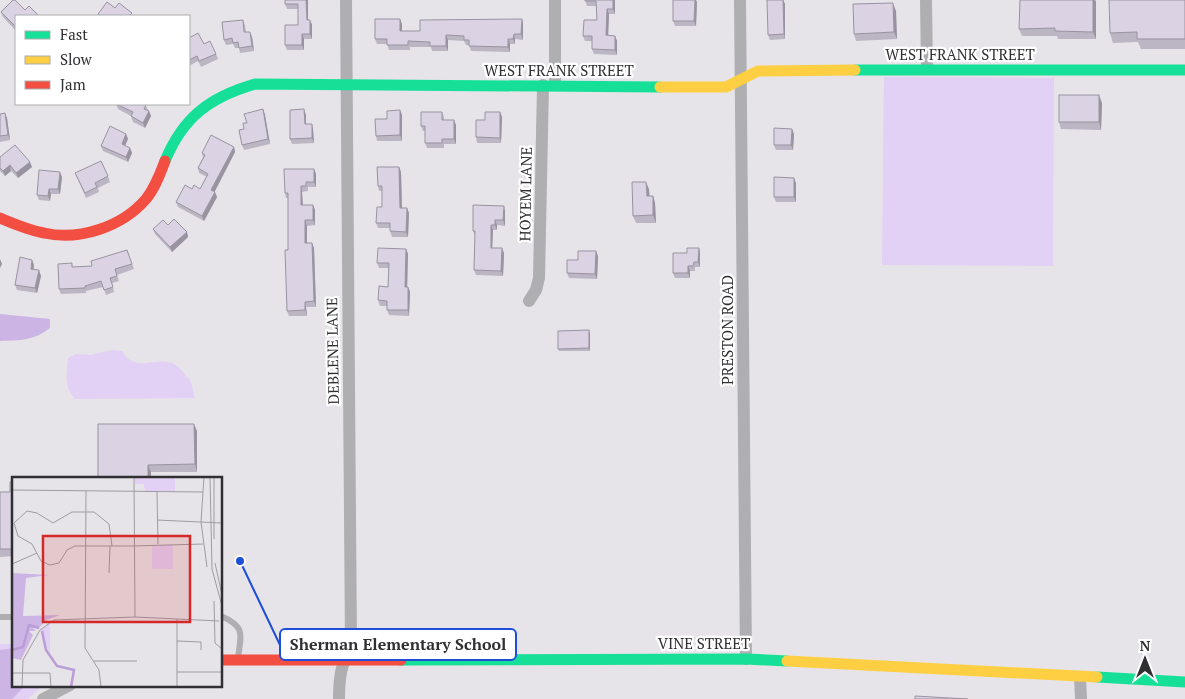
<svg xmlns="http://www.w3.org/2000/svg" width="1185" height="699" font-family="'PT Serif',serif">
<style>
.green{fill:#e2d0f5}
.forest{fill:#ccb4e4}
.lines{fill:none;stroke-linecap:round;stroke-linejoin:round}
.lane{stroke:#afaeb0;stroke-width:6}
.street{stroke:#afaeb0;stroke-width:12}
.fast{stroke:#16e098;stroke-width:11}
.slow{stroke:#ffcf43;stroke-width:11}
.jam{stroke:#f24e42;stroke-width:11}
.wall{fill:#bcb5c4}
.shaded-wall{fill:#9993a0}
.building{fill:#dbd2e4;stroke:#9993a0}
.labels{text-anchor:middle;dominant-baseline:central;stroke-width:4.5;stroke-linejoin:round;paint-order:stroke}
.street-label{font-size:15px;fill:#302f32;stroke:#fff}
.inset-river{fill:none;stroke:#ba9cd6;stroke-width:2.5}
.inset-road{fill:none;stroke:#9d9ca0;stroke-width:1}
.view{fill:#d62828;fill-opacity:0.15;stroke:#d62828;stroke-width:2.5}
.inset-edge{fill:none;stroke:#302f32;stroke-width:2.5}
.leader{fill:none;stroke:#1d4ed8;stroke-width:2}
.callout-dot{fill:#1d4ed8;stroke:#fff;stroke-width:2}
.callout{fill:#fff;stroke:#1d4ed8;stroke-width:2}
.callout-label{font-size:16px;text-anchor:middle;font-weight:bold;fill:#302f32}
</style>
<rect width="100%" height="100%" fill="#e6e4e9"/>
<g class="green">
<path d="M884 77 1054 78 1053 266 882 265Z"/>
<path d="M112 350 122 351C124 354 127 358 130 360 146 371 171 348 186 377L190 379 195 398 75 399C63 383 67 377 68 358L76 354 91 355Z"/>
<path d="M0 644H14V685H43L28 699H0Z"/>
</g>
<g class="forest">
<path d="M0 314 50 319V328C33 341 21 340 0 341Z"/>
<path d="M14 648V685H26L12 699H0V650Z"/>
</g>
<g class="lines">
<g class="lane">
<path d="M221 616C246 627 241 634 238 658"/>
<path d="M0 617H14"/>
</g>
<g class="street">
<path d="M740 0 746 659"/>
<path d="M926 0 927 69"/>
<path d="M555 84V0"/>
<path d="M529 301 536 290 539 278 543 85"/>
<path d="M1080 677 1081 699"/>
<path d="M43 699 70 685"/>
<path d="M339 699C339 677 341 665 351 645L346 0"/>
</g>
<g class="fast">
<path d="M855 70H1185"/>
<path d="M165 161C183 117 210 97 255 84L660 87"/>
<path d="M401 660 746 659 787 661"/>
<path d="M1097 677 1185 682"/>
</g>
<g class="slow">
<path d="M660 87H726L758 71 855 70"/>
<path d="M787 661 1097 677"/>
</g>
<g class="jam">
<path d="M0 218C14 224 28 230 44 233 79 241 122 227 146 199 155 188 160 174 165 161"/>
<path d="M221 660H401"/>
</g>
</g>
<g class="wall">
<path d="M285 0H308V20H310L312 25V39H304V50H287L285 45 298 25V9H287L285 4Z"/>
<path d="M585 0H615V14H609L608 35 615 36 617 41V55L594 54 592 49V41H585L583 36 597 20 596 6H587Z"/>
<path d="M783 0 785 4V39L770 40 768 35Z"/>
<path d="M1020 0H1095L1096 2V39H1058L1057 36H1022L1019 29Z"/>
<path d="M1185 0V49H1141L1138 42 1113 43 1110 33Z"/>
<path d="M697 2 696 26H675L673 21Z"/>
<path d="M25 10 16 16V31L3 17 1 12Z"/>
<path d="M896 11 897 39 856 41 854 34Z"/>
<path d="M522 19 523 24V40L515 39V44H510V52L471 51 469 45H466L464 41 448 40V51H432L431 47H410V50H389L387 44H377L375 39 402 24V31H420Z"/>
<path d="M243 20 245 25 246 32 252 37 254 51 240 53 239 48H235L233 44 226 45 224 40Z"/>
<path d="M189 38 204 44 216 54 218 59 201 67 198 61 189 66Z"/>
<path d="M1102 103 1101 130 1061 129 1059 122Z"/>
<path d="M116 104H145L151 116 145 128 133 122 131 116 118 109Z"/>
<path d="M263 109 265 115 270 144 244 150 242 145 244 129 247 123Z"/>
<path d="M442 112 444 117V120L456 125V144H444V148H427L425 143V131H423L421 126Z"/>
<path d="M500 112 502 117 501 143H477L476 137 485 120Z"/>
<path d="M0 114 7 118 10 140 0 142Z"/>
<path d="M306 115V124L313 129 314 143 292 144 290 139Z"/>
<path d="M402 115V141H377L376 136 387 119Z"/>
<path d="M126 134 128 139 125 146 130 148 132 153 128 162 103 151 101 146Z"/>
<path d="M794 134 793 150H776L774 145Z"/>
<path d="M234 147 235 152 214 192 217 197 204 221 178 207 176 202 192 189H200L207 177 199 173 198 168 203 157 202 153Z"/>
<path d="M0 157 32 167 18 178 11 171 5 176 0 171Z"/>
<path d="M399 167 401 172 402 208H407L409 213 408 237H392L390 231V228H378L376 223 382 207V191H379L378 186Z"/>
<path d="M314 169 316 174V187H308V191L302 192 303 205H313L315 210V225L307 226V243H312L314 248 316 307H306L307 316H289L287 311 288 250V198H286L285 193Z"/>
<path d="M75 173 108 176 110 182 98 188 99 192 86 198Z"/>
<path d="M62 177 60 194H51L50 201 39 200 37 195Z"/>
<path d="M796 183V202H776L774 197Z"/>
<path d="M649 189V196H653L655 203 656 223H636L633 216Z"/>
<path d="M505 211V226L497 225V230H493L492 248 504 253 503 276 476 275 474 270 475 236 473 231Z"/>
<path d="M168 225 187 232 188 237 172 252 155 234 153 229Z"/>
<path d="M699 248 700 253V267H695V271H690V278H675L673 273 687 253Z"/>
<path d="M406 249 408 254 407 287H408L410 292 409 316 389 315 387 310V306H380L378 300 388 287 389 268H379L377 263Z"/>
<path d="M127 250 134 269 117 275 119 281 112 283 114 292 106 295 103 287 86 291V293L61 294 59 289 74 267 92 266Z"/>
<path d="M598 256 597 279 569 278 567 273Z"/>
<path d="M34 265 33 269 41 276 37 293 17 290 15 285Z"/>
<path d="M590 333V351H559L558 349Z"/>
<path d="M197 431V472H151V478H98Z"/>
<path d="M14 482V556L0 557V492H10Z"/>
</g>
<g class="shaded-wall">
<path d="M306 0H308V25L307 20Z"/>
<path d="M613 0H615V14L613 9Z"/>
<path d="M695 0H696L697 2 696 26 694 21Z"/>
<path d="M783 0 785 4V39L784 34Z"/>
<path d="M1093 0H1095L1096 2V39L1093 32Z"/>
<path d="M893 3 896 11 897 39 894 32Z"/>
<path d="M607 9 609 14 608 40 606 35Z"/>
<path d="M400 19 402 24V36L400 31Z"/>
<path d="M522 19 523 24V40L521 34Z"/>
<path d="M310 20 312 25V39L310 34Z"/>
<path d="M250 32 252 37 254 51 252 46Z"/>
<path d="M302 34 304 39V50L302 45Z"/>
<path d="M514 34 515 39V44L513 39Z"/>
<path d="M446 35 448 40V51L446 46Z"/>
<path d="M615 36 617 41V55L615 50Z"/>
<path d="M508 39 510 44V52L508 47Z"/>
<path d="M1099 95 1102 103 1101 130 1099 122Z"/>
<path d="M263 109 265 115 270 144 268 139Z"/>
<path d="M304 109 306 115V130L305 124Z"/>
<path d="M400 110 402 115V141L400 135Z"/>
<path d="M149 111 151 116 145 128 143 123Z"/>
<path d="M500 112 502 117 501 143 500 138Z"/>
<path d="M5 113 7 118 10 140 8 135Z"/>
<path d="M454 120 456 125V144L454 139Z"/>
<path d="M312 124 313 129 314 143 312 138Z"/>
<path d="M792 129 794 134 793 150 791 145Z"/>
<path d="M126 134 128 139 123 150 122 144Z"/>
<path d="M234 147 235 152 213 195 211 190Z"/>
<path d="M130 148 132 153 128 162 126 157Z"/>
<path d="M30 162 32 167 18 178 16 173Z"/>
<path d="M10 165 11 171 5 176 3 171Z"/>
<path d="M399 167 401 172 402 213 400 208Z"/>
<path d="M314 169 316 174V187L314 182Z"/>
<path d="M60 172 62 177 60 194 58 189Z"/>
<path d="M794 178 796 183V202L794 197Z"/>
<path d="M646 182 649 189 650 203 647 196Z"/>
<path d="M301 186 302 192 303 210 301 205Z"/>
<path d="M49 189 51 194 50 201 48 196Z"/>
<path d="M215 192 217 197 204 221 202 216Z"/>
<path d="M653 196 655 203 656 223 653 215Z"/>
<path d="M313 205 315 210V225L313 220Z"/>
<path d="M504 206 505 211V226L503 220Z"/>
<path d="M407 208 409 213 408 237 406 232Z"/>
<path d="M305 220 307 226V248L305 243Z"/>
<path d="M495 220 497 225V230L495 225Z"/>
<path d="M491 225 493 230 492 253 491 248Z"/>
<path d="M187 232 188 237 172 252 170 247Z"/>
<path d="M312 243 314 248 316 307 314 301Z"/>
<path d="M502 248 504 253 503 276 501 271Z"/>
<path d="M699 248 700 253V267L698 262Z"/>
<path d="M406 249 408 254 407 292 405 287Z"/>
<path d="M596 251 598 256 597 279 595 274Z"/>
<path d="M0 259 2 264 0 268Z"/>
<path d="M32 260 34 265 33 274 31 269Z"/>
<path d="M688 266 690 271V278L688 273Z"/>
<path d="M39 270 41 276 37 293 35 288Z"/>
<path d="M408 287 410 292 409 316 408 310Z"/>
<path d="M305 302 306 307 307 316 305 310Z"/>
<path d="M589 330 590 333V351L589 348Z"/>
<path d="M194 424 197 431V472L195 464Z"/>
<path d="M148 465 151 472V478H148Z"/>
</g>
<g class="building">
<path d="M13 0H15L25 10 29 6 39 16H16V27L1 12Z"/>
<path d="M285 0H306L307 20H310V34H302V45H285V25H298V4H285Z"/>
<path d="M585 0H613V9H607L606 35 615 36V50L592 49V36H583L584 20H597L596 1H585Z"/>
<path d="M673 0H695L694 21H673Z"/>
<path d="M767 0H783L784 34 768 35Z"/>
<path d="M1020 0H1093V32L1055 31V28L1019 29Z"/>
<path d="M1109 0H1185V39H1137V32L1110 33Z"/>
<path d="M107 2 115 8 119 3 132 13 129 16H101L98 14Z"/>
<path d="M893 3 894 32 854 34 853 4Z"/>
<path d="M375 19H400V31H420V20L522 19 521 34H514L513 39H508V47L469 46V40H464V36L446 35V46H430V42L408 41V45H387V39H375Z"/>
<path d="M243 20 244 32H250L252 46 239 48 238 42 233 43 232 38 224 40 222 22Z"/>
<path d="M198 33 204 44 210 41 216 54 199 61 197 56 189 60V38Z"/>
<rect x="1059" y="95" width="40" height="27"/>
<path d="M116 104H144L146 105 144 109 149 111 143 123 131 116 133 112Z"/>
<path d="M263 109 268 139 242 145 239 130 244 129 243 123H247L244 114Z"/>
<path d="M304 109 305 124H312V138L290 139V110Z"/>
<path d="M400 110V135L376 136 375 119H387V111Z"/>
<path d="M421 112H442V120H454V139H442V143H425V126H421Z"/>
<path d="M485 112H500V138L476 137V120H485Z"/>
<path d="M5 113 8 135 0 136V114Z"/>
<path d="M110 126 126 134 122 144 130 148 126 157 101 146Z"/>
<path d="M774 128 792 129 791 145H774Z"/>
<path d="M211 135 234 147 211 190 215 192 202 216 176 202 185 185 192 189 194 185 200 189 208 174 198 168 205 155 202 153Z"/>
<path d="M15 145 30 162 16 173 10 165 3 171 0 168V157Z"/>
<path d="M101 161 108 176 95 183 97 187 85 193 75 173Z"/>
<path d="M377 167H399L400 208H407L406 232 390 231V223H376L377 207H382V186H378Z"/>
<path d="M284 169H314V182H306V186H301V205H313V220H305V243H312L314 301 305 302V310L287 311 285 250H288V193H285Z"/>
<path d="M39 170 60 172 58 189H49L48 196 37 195Z"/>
<path d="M774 177 794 178V197H774Z"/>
<path d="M632 182H646L647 196H653V215L633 216Z"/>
<path d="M473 205 504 206 503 220H495V225H491V248H502L501 271 474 270 475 231H473Z"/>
<path d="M174 219 187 232 170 247 153 229 163 220 168 225Z"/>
<path d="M378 248 406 249 405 287H408V310H387V301L378 300 379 286 388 287 389 263H377Z"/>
<path d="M687 248H699L698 262H694L693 266H688V273H673V253H687Z"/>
<path d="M127 250 132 264 115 269 117 276 110 278 113 287 104 290 101 281 85 286V288L59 289 58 264 72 263V267L92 266 91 261Z"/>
<path d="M578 251H596L595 274 567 273V260H578Z"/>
<path d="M20 257 32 260 31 269 39 270 35 288 15 285Z"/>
<path d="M589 330V348L558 349V331Z"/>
<path d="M98 424H194L195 464 148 465V478H98Z"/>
<path d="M10 482H14V549H0V492H10Z"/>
<path d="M915 696 968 699H915Z"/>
</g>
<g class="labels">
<g class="street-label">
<text x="960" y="54">WEST FRANK STREET</text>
<text x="559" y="70">WEST FRANK STREET</text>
<text transform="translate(525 194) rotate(-89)">HOYEM LANE</text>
<text transform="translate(727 330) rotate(-90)">PRESTON ROAD</text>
<text transform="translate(332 351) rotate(-91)">DEBLENE LANE</text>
<text x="704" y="643">VINE STREET</text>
</g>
</g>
<g transform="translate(12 477)">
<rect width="210" height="210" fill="#e6e4e9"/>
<path d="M123 0H163V14L133 15 132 7H123ZM140 68H161V92H140ZM38 146V178L29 153Z" fill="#e2d0f5"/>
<path d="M0 96 37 98 14 101 11 139 48 138 34 143 26 152 20 150 24 154H17L21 158 9 183 0 181Z" fill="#ccb4e4"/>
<path class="inset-river" d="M30 154 34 173 45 189 62 193 59 210M0 173 11 170 17 148 27 151"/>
<path class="inset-road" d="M122 0 123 140M192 0 189 45 195 90M198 0 200 92 210 129M202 0V62M0 13 191 15M74 14 73 171 87 193 89 210M145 15 146 67M145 43 210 46M210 56V103M100 69 97 47 82 35H60L41 46 25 36 15 34 2 46 6 59 20 67 29 84 38 88 47 86 55 73 63 69H121L191 67M203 86 210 118M0 87 25 76M97 96 98 69M202 124 203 166 210 172M165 142V210M165 164 189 165V173M82 184H125M165 195H210M0 196H38L39 210M10 210 11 183 28 153 42 143 123 140 207 144"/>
<path class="view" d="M31 59H178V145H31Z"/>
<rect width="210" height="210" class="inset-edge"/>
</g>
<path class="leader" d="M240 561L280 645"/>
<circle class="callout-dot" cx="240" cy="561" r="5"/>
<rect class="callout" x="280" y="629" width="236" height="31" rx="5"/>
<g class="callout-label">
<text x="398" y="650">Sherman Elementary School</text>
</g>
<rect x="15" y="15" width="175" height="90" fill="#ffffff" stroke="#acacad"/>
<rect x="25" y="31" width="25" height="8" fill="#16e098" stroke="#acacad"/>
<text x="60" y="40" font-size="15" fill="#302f32">Fast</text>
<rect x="25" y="56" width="25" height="8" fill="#ffcf43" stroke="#acacad"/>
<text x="60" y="65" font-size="15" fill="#302f32">Slow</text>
<rect x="25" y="81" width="25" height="8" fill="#f24e42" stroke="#acacad"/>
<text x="60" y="90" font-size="15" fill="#302f32">Jam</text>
<g transform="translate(1145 659)" stroke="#ffffff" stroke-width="4" paint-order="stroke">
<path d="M0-4L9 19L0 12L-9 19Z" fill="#302f32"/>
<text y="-8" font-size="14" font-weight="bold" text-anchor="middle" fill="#302f32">N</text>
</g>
</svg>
